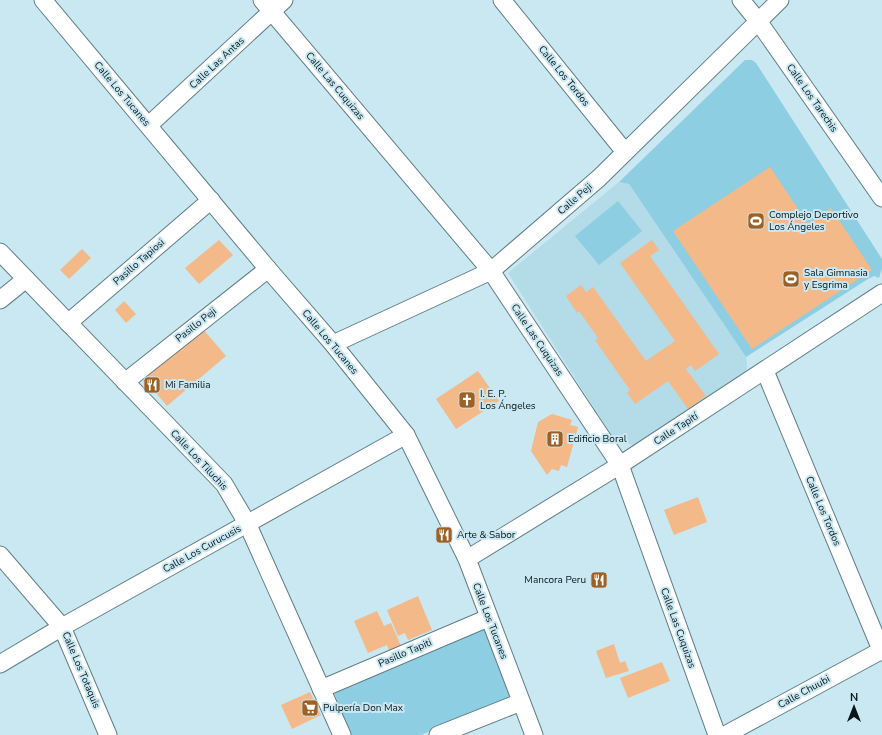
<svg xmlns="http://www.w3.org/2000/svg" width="882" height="735" font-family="'Nunito Sans',sans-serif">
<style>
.built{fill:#b4dbe8}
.green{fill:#8ecee2}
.building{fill:#f3b988}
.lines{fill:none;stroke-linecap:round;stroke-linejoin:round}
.street-casing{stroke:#617e86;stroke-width:19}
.street{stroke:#fff;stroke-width:17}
.labels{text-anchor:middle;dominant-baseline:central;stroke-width:4;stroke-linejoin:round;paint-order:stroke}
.street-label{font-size:10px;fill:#0a1518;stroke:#c9e8f2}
.poi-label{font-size:10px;fill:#0a1518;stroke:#c9e8f2;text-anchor:start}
</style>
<rect width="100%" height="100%" fill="#c9e8f2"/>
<path class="built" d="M619 182 629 184 746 357 747 363V368L744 374 636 447 612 436 508 273Z"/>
<g class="green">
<path d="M745 60H752L756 63 882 259V268L879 278 874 276 868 279 746 357 629 184 619 182Z"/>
<path d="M618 201 642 231 599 265 575 236Z"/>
<path d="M485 625 511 698 421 735H351L333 690Z"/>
</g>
<g class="building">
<path d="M770 167 808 224 831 208 872 270 752 349 673 231Z"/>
<path d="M219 240 233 255 199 284 185 268Z"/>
<path d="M652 240 659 250 650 256 719 354 695 371 691 365 686 369 706 396 688 409 668 381 635 404 627 393 630 390 595 340 598 338 579 311 577 313 566 296 581 285 586 292 593 287 646 361 675 341 620 263Z"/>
<path d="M82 249 91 258 69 279 60 270Z"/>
<path d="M124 301 136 314 126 323 115 310Z"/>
<path d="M202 328 226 356 167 406 146 381 150 371Z"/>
<path d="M478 371 499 401 456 429 436 399Z"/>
<path d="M552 414 572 420 570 425 578 427 567 467 561 465 559 471 552 469 547 475 531 451 538 422Z"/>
<path d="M698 497 707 522 674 535 664 510Z"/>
<path d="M418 596 432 630 408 640 405 633 398 636 387 610Z"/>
<path d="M377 611 384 626 391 623 401 646 389 651 387 645 368 653 354 621Z"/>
<path d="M614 644 620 663 625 661 629 671 606 678 596 651Z"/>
<path d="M662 662 670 681 628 698 620 678Z"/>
<path d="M310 692 321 715 292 729 281 705Z"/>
</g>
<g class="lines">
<g class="street-casing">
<g id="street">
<path d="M43 0 268 269 333 344 406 435 467 559 534 735"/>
<path d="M262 0 491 271 620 465 717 735"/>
<path d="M502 0 625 152"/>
<path d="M741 0 758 21 882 198"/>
<path d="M149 125 284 0"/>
<path d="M0 252 224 484 247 523 342 735"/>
<path d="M0 300 26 279"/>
<path d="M68 323 211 200"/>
<path d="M333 344 491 271 599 178 780 0"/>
<path d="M765 371 882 652"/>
<path d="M125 382 268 269"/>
<path d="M0 555 62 627 108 735"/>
<path d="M467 559 620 465 882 293"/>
<path d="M0 664 62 627 406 435"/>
<path d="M321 689 488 618"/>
<path d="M438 735 521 702"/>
<path d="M725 735 882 650"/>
</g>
</g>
<use href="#street" class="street"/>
</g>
<defs>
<g id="stadium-square" transform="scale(0.9)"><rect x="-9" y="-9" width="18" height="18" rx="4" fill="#9e6125" stroke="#c9e8f2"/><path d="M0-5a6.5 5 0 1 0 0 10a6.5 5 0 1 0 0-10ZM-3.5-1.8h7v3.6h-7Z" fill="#fff"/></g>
<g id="restaurant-square" transform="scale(0.9)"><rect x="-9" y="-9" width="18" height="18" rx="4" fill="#9e6125" stroke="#c9e8f2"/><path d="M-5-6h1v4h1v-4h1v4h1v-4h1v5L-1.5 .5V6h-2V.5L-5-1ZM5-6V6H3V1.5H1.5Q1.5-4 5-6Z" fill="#fff"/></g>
<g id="church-square" transform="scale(0.9)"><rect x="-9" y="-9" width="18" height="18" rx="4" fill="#9e6125" stroke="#c9e8f2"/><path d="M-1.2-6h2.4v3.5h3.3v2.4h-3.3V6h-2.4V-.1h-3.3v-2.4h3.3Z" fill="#fff"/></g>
<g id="building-square" transform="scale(0.9)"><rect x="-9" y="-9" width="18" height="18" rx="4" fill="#9e6125" stroke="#c9e8f2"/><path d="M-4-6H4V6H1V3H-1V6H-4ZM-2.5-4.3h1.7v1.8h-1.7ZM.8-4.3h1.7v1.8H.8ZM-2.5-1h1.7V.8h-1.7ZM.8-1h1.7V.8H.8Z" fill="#fff"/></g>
<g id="supermarket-square" transform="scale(0.9)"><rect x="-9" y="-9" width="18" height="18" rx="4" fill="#9e6125" stroke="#c9e8f2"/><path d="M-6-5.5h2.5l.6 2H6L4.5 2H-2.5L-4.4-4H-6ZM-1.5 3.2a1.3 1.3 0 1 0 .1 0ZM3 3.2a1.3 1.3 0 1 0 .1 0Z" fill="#fff"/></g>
</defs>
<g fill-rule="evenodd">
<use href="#stadium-square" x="756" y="221"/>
<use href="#stadium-square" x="791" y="279"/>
<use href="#restaurant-square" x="152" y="385"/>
<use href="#church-square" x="467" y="400"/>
<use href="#building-square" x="555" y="439"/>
<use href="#restaurant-square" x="444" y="535"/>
<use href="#restaurant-square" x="599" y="580"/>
<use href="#supermarket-square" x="310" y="708"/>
</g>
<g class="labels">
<g class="street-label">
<text transform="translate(217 63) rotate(-43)">Calle Las Antas</text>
<text transform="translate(564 76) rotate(51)">Calle Los Tordos</text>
<text transform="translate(335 86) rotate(50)">Calle Las Cuquizas</text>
<text transform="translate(122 94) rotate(50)">Calle Los Tucanes</text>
<text transform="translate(812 98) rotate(55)">Calle Los Tarechis</text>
<text transform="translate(575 199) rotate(-41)">Calle Peji</text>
<text transform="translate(139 262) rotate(-41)">Pasillo Tapiosi</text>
<text transform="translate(196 325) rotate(-38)">Pasillo Peji</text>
<text transform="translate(537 340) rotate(56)">Calle Las Cuquizas</text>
<text transform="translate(330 342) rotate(50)">Calle Los Tucanes</text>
<text transform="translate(676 429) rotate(-33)">Calle Tapití</text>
<text transform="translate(199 460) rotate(47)">Calle Los Tiluchis</text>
<text transform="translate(823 511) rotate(67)">Calle Los Tordos</text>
<text transform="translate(202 549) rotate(-29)">Calle Los Curucusis</text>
<text transform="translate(490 621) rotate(69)">Calle Los Tucanes</text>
<text transform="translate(678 628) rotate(70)">Calle Las Cuquizas</text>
<text transform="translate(405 653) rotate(-23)">Pasillo Tapiti</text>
<text transform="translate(81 670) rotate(67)">Calle Los Totaquis</text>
<text transform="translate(804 692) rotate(-29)">Calle Chuubi</text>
</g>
<g class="poi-label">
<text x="769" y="215">Complejo Deportivo<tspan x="769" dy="12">Los Ángeles</tspan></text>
<text x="804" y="273">Sala Gimnasia<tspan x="804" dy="12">y Esgrima</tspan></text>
<text x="165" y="385">Mi Familia</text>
<text x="480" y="394">I. E. P.<tspan x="480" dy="12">Los Ángeles</tspan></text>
<text x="568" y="439">Edificio Boral</text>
<text x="457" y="535">Arte &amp; Sabor</text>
<text x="586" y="580" text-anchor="end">Mancora Peru</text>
<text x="323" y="708">Pulpería Don Max</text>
</g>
</g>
<g transform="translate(854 707)" stroke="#c9e8f2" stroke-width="3" paint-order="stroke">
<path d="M0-3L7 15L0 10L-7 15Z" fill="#0a1518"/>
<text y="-6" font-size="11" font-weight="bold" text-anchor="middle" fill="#0a1518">N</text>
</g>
</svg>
